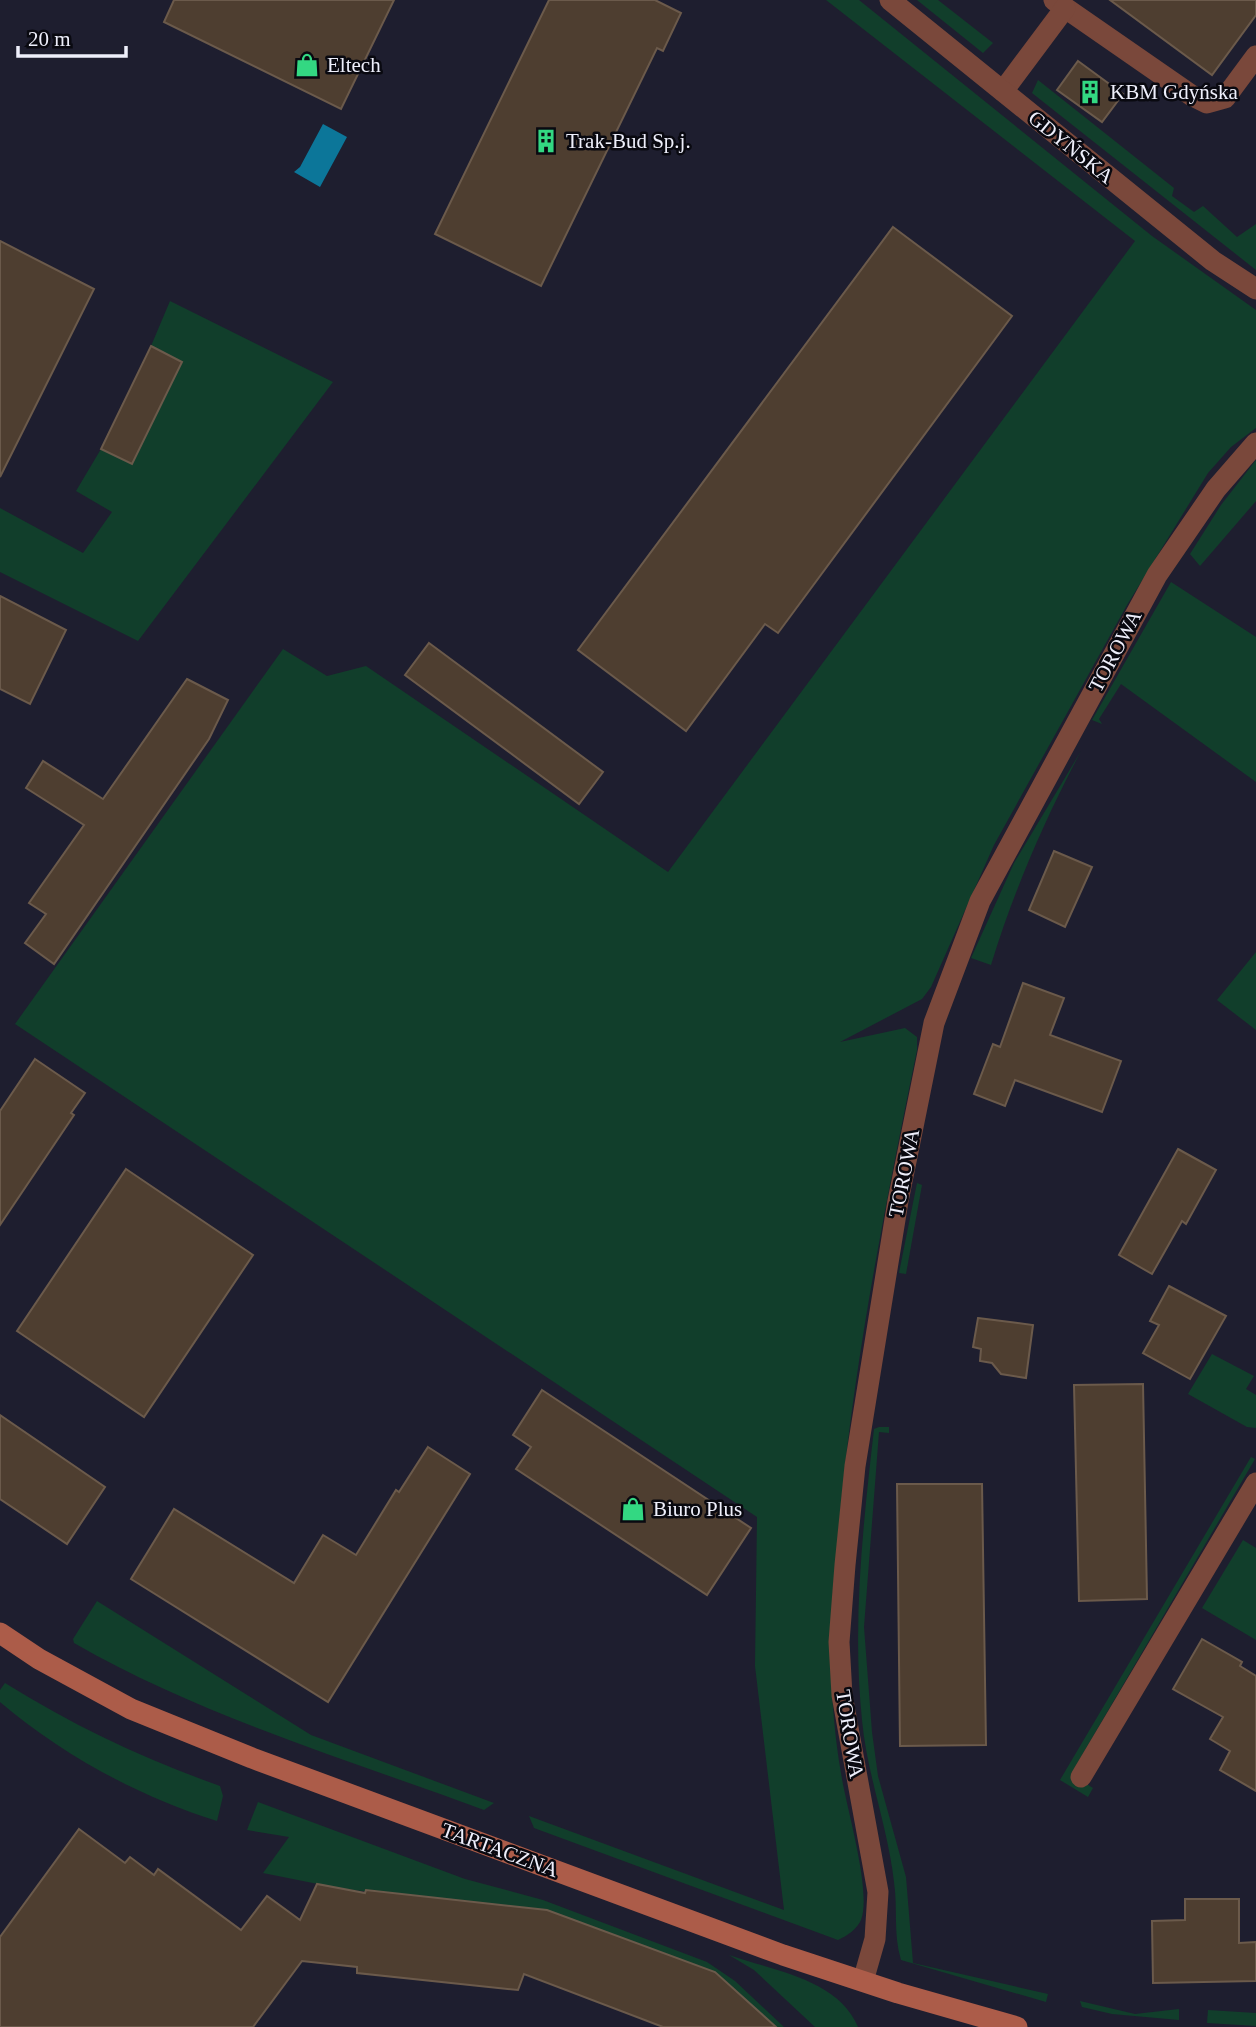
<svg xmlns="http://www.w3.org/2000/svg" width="1256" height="2027" font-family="Georgia,serif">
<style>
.green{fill:#113e2b}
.water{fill:#0c7699}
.building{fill:#4e3e30;stroke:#6b5a4b;stroke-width:2}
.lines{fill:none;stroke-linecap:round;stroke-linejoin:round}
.lane{stroke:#7a483b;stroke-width:21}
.street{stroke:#7a483b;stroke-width:21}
.secondary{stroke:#ac5c49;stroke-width:21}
.labels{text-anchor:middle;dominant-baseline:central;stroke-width:5;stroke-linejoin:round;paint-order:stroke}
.poi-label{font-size:21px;fill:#eeeffb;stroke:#090910;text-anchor:start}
.street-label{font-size:21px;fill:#eeeffb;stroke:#090910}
</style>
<rect width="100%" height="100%" fill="#1e1e2f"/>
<g class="green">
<path d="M826 0H859L1152 236 1256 310V428L1231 447 1208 473 1127 605 994 845 931 987 922 999 840 1042 905 1028 917 1037V1050C886 1201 856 1351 841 1504 836 1559 829 1613 831 1668 832 1702 835 1739 841 1773 846 1807 872 1891 861 1920 857 1929 847 1936 838 1940L534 1828 529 1816 784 1910 755 1666 757 1517 15 1024 283 649 327 676 366 666 668 872 1135 241Z"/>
<path d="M917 0H938L993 43 983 53Z"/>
<path d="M1038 80 1174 188 1172 196 1194 212 1203 206 1237 237 1256 224V270L1032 93Z"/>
<path d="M170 301 333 382 138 641 0 572V508L83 553 112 512 76 491 101 449 132 464 182 363 151 346Z"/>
<path d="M1256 460V501L1200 566 1190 554 1221 505Z"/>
<path d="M1171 582 1256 637V782L1121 684 1099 719 1102 724 1092 720Z"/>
<path d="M1081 751C1045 819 1014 890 991 965L971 958 1014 863Z"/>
<path d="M1256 952V1030L1217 1000Z"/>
<path d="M917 1183 922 1185 906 1274 899 1273Z"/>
<path d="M1212 1354 1254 1376 1246 1389 1256 1395V1428L1247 1427 1188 1394Z"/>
<path d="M879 1427H889V1433L879 1432 864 1627 872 1732 878 1776 906 1877 913 1963 1048 1994 1046 2002 901 1960C893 1933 898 1909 894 1882 888 1827 867 1775 862 1720 852 1623 863 1526 874 1429Z"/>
<path d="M1251 1457 1255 1459 1071 1774 1093 1788 1088 1797 1060 1780Z"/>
<path d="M1243 1540 1256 1548V1640L1202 1608Z"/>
<path d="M97 1601 311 1735 494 1803 484 1810C346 1759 201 1716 74 1643L73 1639Z"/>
<path d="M5 1683C74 1726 144 1759 220 1786L223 1796 217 1821C140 1797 62 1755 0 1702V1690Z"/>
<path d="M258 1802 465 1879 543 1900 707 1962 735 1981 784 2027H776L715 1972 547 1910 343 1889 263 1873 289 1837 247 1830Z"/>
<path d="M729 1955C774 1971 838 1979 858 2027H815L754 1970Z"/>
<path d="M1080 2001 1135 2014 1179 2009V2020L1112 2014 1082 2007Z"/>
<path d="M1208 2010 1256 2013V2026L1207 2023Z"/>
</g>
<path class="water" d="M323 124 347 137 320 187 294 172 300 167Z"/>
<g class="building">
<path d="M174 0H394L341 109 164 22Z"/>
<path d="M549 0H655L681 13 663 51 657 48 541 286 435 234Z"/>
<path d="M1110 0H1256V15L1212 75Z"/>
<path d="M1078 61 1123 94 1102 122 1057 90Z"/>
<path d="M893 227 1012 316 778 633 765 624 686 731 578 650Z"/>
<path d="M0 241 94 289 0 477Z"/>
<path d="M151 346 182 362 132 464 101 449Z"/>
<path d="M0 596 66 630 30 704 0 689Z"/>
<path d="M429 643 603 772 579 804 405 675Z"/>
<path d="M187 679 228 700 209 739 54 964 25 943 46 914 29 903 84 825 26 788 43 761 103 799Z"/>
<path d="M1054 851 1092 867 1065 927 1029 910Z"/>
<path d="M1023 983 1064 998 1050 1035 1121 1061 1102 1112 1015 1080 1005 1106 974 1094 993 1044 1000 1047Z"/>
<path d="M35 1059 85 1093 71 1113 74 1115 0 1225V1111Z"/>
<path d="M1178 1149 1216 1170 1186 1224 1182 1221 1152 1274 1119 1255Z"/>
<path d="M126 1169 253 1255 144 1417 17 1331Z"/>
<path d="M1169 1286 1226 1316 1190 1379 1143 1353 1159 1325 1150 1321Z"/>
<path d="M978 1318 1033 1325 1026 1378 1001 1374 992 1363 980 1361 981 1349 973 1347Z"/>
<path d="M1143 1384 1147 1599 1079 1601 1074 1385Z"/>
<path d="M542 1390 751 1528 707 1595 516 1469 531 1447 513 1435Z"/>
<path d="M0 1415 105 1487 67 1544 0 1499Z"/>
<path d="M428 1447 470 1474 328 1702 131 1579 174 1509 294 1583 323 1535 356 1555 396 1490 399 1492Z"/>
<path d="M897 1484H982L986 1745 900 1746Z"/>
<path d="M1202 1639 1242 1662 1240 1666 1256 1676V1791L1220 1770 1230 1751 1210 1739 1223 1717 1173 1689Z"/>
<path d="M79 1829 125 1863 130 1857 154 1875 158 1869 241 1930 267 1896 300 1920 317 1884 365 1893 366 1890 547 1910 715 1972 776 2027H663L524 1974 518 1990 357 1973V1967L302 1961 253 2027H0V1937Z"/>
<path d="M1185 1899H1239V1943L1256 1942V1981L1153 1983 1152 1921 1185 1920Z"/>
</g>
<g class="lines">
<g class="lane">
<path d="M1054 0 1191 95 1207 103 1225 98 1256 56"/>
<path d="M1003 91 1065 8"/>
<path d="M1081 1777 1256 1483"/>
</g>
<g class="street">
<path d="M890 0 1213 261 1256 289"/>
<path d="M863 1981 875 1939 878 1892 842 1695 839 1642 845 1565 855 1466 898 1201 934 1023 980 901 1157 575 1216 489 1256 443"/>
</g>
<path class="secondary" d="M0 1633 39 1659 131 1709 252 1758 783 1955 898 1993 1017 2027"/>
</g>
<defs>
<g id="shop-bare" transform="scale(1.89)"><path d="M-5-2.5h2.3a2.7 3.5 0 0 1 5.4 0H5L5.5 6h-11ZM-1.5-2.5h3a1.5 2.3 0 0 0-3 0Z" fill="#33d882" stroke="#090910" stroke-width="2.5" paint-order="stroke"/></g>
<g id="building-bare" transform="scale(1.89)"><path d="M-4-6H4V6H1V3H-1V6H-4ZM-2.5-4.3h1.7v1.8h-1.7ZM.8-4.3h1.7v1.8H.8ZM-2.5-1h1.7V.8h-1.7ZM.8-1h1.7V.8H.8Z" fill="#33d882" stroke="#090910" stroke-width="2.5" paint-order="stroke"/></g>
</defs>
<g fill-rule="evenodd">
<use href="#shop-bare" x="307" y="65"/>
<use href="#building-bare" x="1090" y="92"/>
<use href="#building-bare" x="546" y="141"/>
<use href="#shop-bare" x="633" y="1509"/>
</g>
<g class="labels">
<g class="poi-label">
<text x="327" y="65">Eltech</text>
<text x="1110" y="92">KBM Gdyńska</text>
<text x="566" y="141">Trak-Bud Sp.j.</text>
<text x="653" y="1509">Biuro Plus</text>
</g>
<g class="street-label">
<text transform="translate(1071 147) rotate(39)">GDYŃSKA</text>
<text transform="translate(1115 651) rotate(-62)">TOROWA</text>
<text transform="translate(904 1173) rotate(-79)">TOROWA</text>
<text transform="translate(850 1734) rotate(81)">TOROWA</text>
<text transform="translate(500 1850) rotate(20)">TARTACZNA</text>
</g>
</g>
<path d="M18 46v10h108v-10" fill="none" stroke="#eeeffb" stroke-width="3.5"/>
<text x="28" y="46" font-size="21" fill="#eeeffb" stroke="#090910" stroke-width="5" paint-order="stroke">20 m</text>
</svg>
